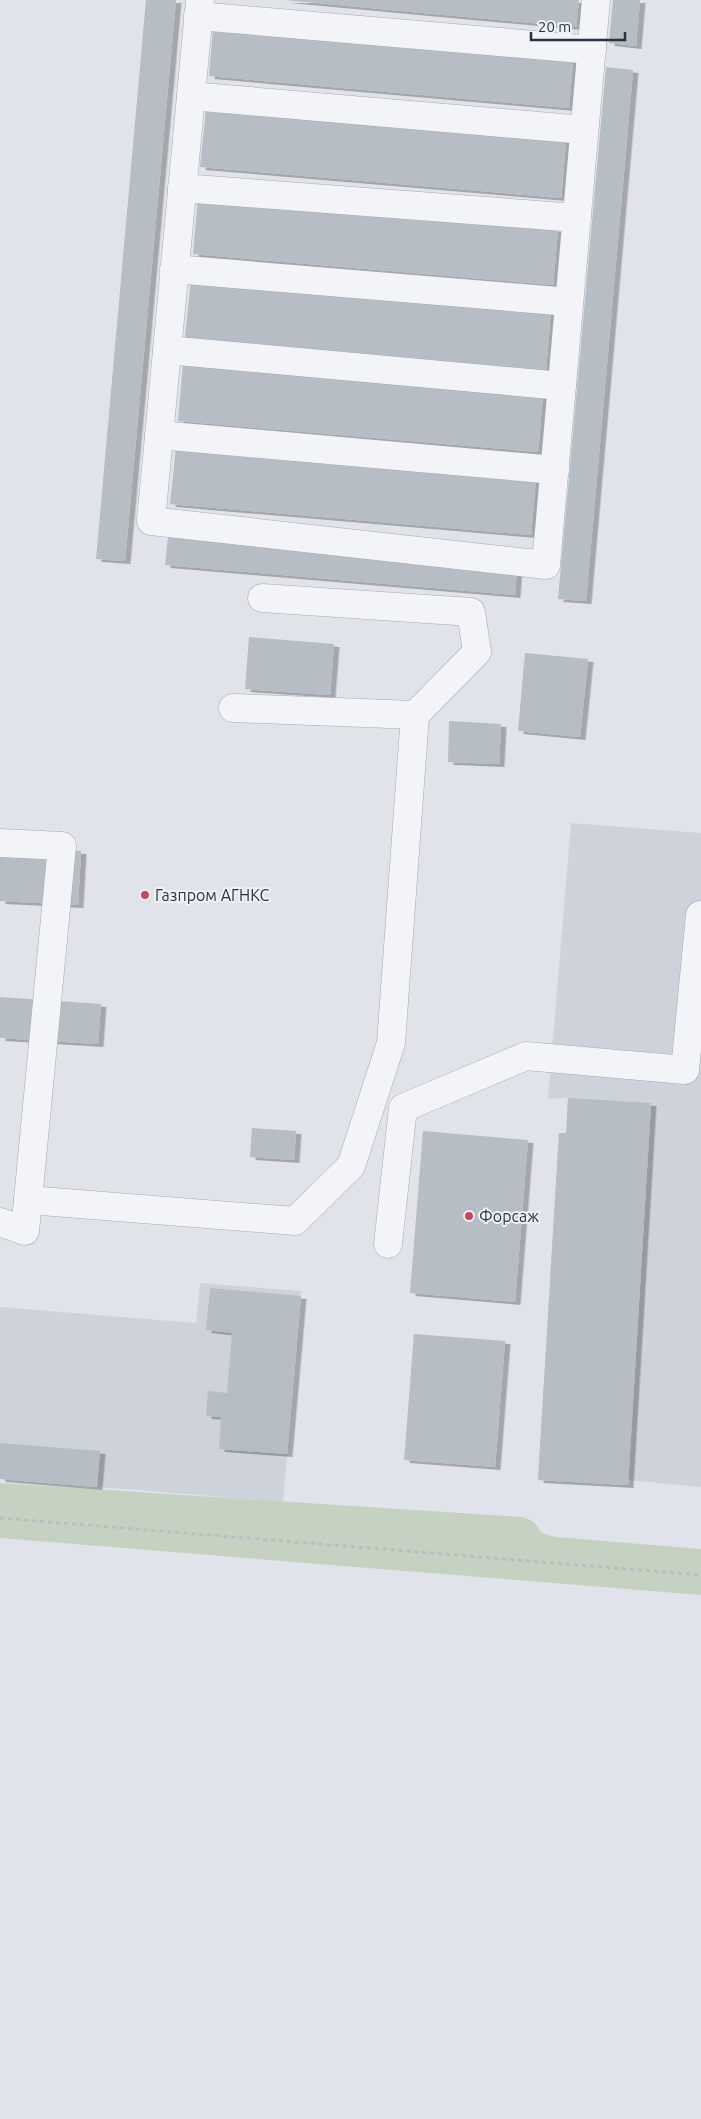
<svg xmlns="http://www.w3.org/2000/svg" width="701" height="2119" font-family="Ubuntu,sans-serif">
<style>
.built{fill:#ced3db}
.green{fill:#c6d2c1}
.building{fill:#b7bdc5;filter:url(#shadow)}
.lines{fill:none;stroke-linecap:round;stroke-linejoin:round}
.minor-casing{stroke:#a5aab3;stroke-width:29}
.path{stroke:#babec4;stroke-width:3;stroke-dasharray:4 4;stroke-linecap:butt}
.minor{stroke:#f3f4f7;stroke-width:28}
.poi-dot{fill:#cc475d;stroke:#eff2f6;stroke-width:2}
.labels{text-anchor:middle;dominant-baseline:central;stroke-width:4;stroke-linejoin:round;paint-order:stroke}
.poi-label{font-size:16px;fill:#293240;stroke:#eff2f6;text-anchor:start}
</style>
<defs>
<filter id="shadow"><feDropShadow dx="5.5" dy="3" stdDeviation="0" flood-color="#0004"/></filter>
</defs>
<rect width="100%" height="100%" fill="#e0e3e9"/>
<g class="built">
<path d="M571 823 701 833V1487L628 1480V1485L538 1480 559 1133H566L568 1098 548 1099Z"/>
<path d="M200 1283 301 1291 283 1502 0 1479V1307L196 1323Z"/>
</g>
<path class="green" d="M0 1483 523 1517 534 1522 542 1533 556 1537 701 1549V1595L0 1538Z"/>
<g class="building">
<path d="M146 0H176L125 561 96 559Z"/>
<path d="M284 0H579L576 27Z"/>
<path d="M613 0H640L636 46 609 43Z"/>
<path d="M213 29 573 60 569 108 209 76Z"/>
<path d="M606 67 633 70 586 601 558 599Z"/>
<path d="M206 109 566 140 561 198 200 167Z"/>
<path d="M198 198 558 229 553 285 193 254Z"/>
<path d="M191 279 551 310 546 370 185 338Z"/>
<path d="M183 363 543 394 538 452 178 421Z"/>
<path d="M176 447 536 478 531 535 170 504Z"/>
<path d="M168 537 517 567 515 595 165 565Z"/>
<path d="M249 637 334 644 330 695 245 689Z"/>
<path d="M525 653 588 659 580 737 518 731Z"/>
<path d="M449 721 501 724 499 764 448 762Z"/>
<path d="M0 847 81 851 78 905 0 901Z"/>
<path d="M0 997 101 1004 98 1044 0 1038Z"/>
<path d="M568 1098 651 1103 628 1485 538 1480 559 1133H566Z"/>
<path d="M252 1128 296 1131 294 1160 250 1157Z"/>
<path d="M423 1131 528 1140 515 1302 410 1293Z"/>
<path d="M210 1288 301 1296 287 1454 219 1449 221 1417 206 1416 208 1391 227 1393 232 1333 206 1330Z"/>
<path d="M414 1334 505 1341 495 1467 404 1460Z"/>
<path d="M0 1443 100 1451 97 1487 0 1479Z"/>
</g>
<g class="lines">
<g class="minor-casing">
<g id="minor">
<path d="M200 0 151 521 546 565 596 0"/>
<path d="M198 16 592 50"/>
<path d="M191 96 584 130"/>
<path d="M182 188 577 218"/>
<path d="M174 269 569 302"/>
<path d="M167 350 562 386"/>
<path d="M159 435 555 470"/>
<path d="M262 598 471 612 477 652 415 715"/>
<path d="M0 843 62 846 25 1231 0 1222"/>
<path d="M28 1200 295 1221 351 1166 391 1043 415 715 233 708"/>
<path d="M388 1244 403 1108 526 1056 685 1070 700 915"/>
</g>
</g>
<path class="path" d="M0 1518 701 1575"/>
<use href="#minor" class="minor"/>
</g>
<g class="poi-dot">
<circle cx="145" cy="895" r="5"/>
<circle cx="469" cy="1216" r="5"/>
</g>
<g class="labels">
<g class="poi-label">
<text x="155" y="895">Газпром АГНКС</text>
<text x="479" y="1216">Форсаж</text>
</g>
</g>
<path d="M531 32v8h94v-8" fill="none" stroke="#293240" stroke-width="2.5"/>
<text x="538" y="32" font-size="15" fill="#293240" stroke="#eff2f6" stroke-width="4" paint-order="stroke">20 m</text>
</svg>
